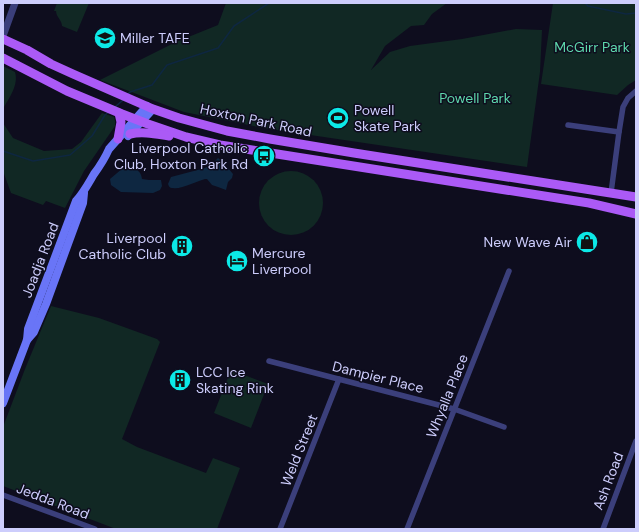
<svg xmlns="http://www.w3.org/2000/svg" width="639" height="532" font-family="'DM Sans',sans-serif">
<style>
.green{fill:#112824}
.water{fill:#0e2741}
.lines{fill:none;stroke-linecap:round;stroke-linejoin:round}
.stream{stroke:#0e2741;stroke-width:1.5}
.minor{stroke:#3b3f7b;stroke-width:5.5}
.tertiary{stroke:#3b3f7b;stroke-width:7}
.secondary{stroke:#6975f7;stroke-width:8}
.primary{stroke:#ab5af6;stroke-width:9}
.labels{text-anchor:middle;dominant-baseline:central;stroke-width:3;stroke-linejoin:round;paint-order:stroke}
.poi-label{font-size:14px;fill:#cdcdfc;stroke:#0e0d1e;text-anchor:start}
.park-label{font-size:14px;fill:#5ed8ac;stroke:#0e0d1e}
.street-label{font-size:14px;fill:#cdcdfc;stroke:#0e0d1e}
</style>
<rect width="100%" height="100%" fill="#0e0d1e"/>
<g class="green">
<path d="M57 3H89L77 32 62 26C62 20 56 17 56 11H54Z"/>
<path d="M226 3H447L432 14 424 25 411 26 385 46 371 70 390 52 410 46 462 39 516 29 542 30 540 72 527 167 263 128 184 112 100 80 176 42 218 25Z"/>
<path d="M553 3H636V80L628 85 617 95 541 84Z"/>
<path d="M3 66 15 72C19 85 9 98 3 109Z"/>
<path d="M102 113 114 117 115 121V126L84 171 65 208 46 201 43 205 11 193 3 171V123L13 138 44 151 72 149 81 142Z"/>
<circle cx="291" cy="203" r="32"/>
<path d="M51 306 99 318 157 339 160 342 122 439 137 447 206 473 213 458 240 468 217 529H116L3 486V427L25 369Z"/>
<path d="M231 370 268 384 251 428 214 413Z"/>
</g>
<g class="water">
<path d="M218 158C224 163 228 168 233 174L232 178 228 182 226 190 218 187 212 185 207 179H205C197 181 180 190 173 188 169 188 169 186 168 184L171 177 205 168 212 164Z"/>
<path d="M131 166C138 170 141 172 142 179L149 180H161L162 186 160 190 153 193 121 192 111 185 110 179 123 168Z"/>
</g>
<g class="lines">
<g class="stream">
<path d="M585 3 588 6 626 14 636 13"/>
<path d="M128 94 130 92 152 85 167 65 218 48 234 26 269 3"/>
<path d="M115 107 123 100"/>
<path d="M3 151 33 161 70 155 92 136 105 115 109 112"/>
</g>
<g class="minor">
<path d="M568 125 619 132"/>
<path d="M611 193 619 132 623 107 628 98 636 91"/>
<path d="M269 361 454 409 504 427"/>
<path d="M3 495 95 529"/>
<path d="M280 529 339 379"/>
<path d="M407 529 509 271"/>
<path d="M603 529 636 441"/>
</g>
<path class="tertiary" d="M3 36 15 3"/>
<g class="secondary">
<path d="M128 136 153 109"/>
<path d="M27 340 34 332 46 304 83 203 84 193"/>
<path d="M3 403 27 340 28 329 76 201C84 192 88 184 94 174 100 166 105 158 109 149L147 106"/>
</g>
<g class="primary">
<path d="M3 39 27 50 51 64 73 74 153 109 179 118 227 131 270 139 354 153 636 197"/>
<path d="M3 58 67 91 103 106 122 114 148 124 186 137 220 145 589 203 636 214"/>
<path d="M130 134C143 131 156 134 169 136"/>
<path d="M118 139 121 122 119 113"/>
</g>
</g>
<defs>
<g id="university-disc" transform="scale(1.15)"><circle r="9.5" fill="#0ce9e7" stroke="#0e0d1e"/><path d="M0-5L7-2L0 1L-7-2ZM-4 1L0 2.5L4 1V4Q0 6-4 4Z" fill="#111"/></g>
<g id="stadium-disc" transform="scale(1.15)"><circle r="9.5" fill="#0ce9e7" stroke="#0e0d1e"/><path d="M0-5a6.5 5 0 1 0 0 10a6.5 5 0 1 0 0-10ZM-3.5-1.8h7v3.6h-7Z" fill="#111"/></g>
<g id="bus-disc" transform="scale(1.15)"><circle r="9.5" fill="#0ce9e7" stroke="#0e0d1e"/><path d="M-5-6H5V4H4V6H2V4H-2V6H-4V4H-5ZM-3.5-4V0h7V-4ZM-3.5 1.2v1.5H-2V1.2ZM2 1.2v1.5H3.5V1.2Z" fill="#111"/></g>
<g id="shop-disc" transform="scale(1.15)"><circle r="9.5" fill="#0ce9e7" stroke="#0e0d1e"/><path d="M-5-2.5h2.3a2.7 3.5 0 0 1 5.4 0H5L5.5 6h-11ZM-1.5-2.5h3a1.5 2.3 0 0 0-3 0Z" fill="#111"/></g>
<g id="building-disc" transform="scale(1.15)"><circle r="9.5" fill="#0ce9e7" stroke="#0e0d1e"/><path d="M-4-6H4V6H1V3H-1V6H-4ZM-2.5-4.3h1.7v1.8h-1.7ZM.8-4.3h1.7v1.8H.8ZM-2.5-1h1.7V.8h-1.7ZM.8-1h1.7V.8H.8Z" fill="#111"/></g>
<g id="hotel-disc" transform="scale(1.15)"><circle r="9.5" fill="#0ce9e7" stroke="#0e0d1e"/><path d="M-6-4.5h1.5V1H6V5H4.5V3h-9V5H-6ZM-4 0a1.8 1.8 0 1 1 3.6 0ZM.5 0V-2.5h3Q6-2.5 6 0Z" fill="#111"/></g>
</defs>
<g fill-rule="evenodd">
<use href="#university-disc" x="105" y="38"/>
<use href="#stadium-disc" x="338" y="118"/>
<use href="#bus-disc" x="264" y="156"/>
<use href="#shop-disc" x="587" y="242"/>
<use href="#building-disc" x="182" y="246"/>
<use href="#hotel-disc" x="237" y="261"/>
<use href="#building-disc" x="180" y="380"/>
</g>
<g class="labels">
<g class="poi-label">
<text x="120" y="38">Miller TAFE</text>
<text x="354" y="110">Powell<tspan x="354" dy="16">Skate Park</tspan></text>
<text x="248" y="148" text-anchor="end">Liverpool Catholic<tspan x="248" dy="16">Club, Hoxton Park Rd</tspan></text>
<text x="166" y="238" text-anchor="end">Liverpool<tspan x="166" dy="16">Catholic Club</tspan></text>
<text x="572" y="242" text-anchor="end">New Wave Air</text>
<text x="252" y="253">Mercure<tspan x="252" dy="16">Liverpool</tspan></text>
<text x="196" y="372">LCC Ice<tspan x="196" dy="16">Skating Rink</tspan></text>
</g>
<g class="park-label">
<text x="592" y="47">McGirr Park</text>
<text x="475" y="98">Powell Park</text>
</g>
<g class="street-label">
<text transform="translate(256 120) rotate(12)">Hoxton Park Road</text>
<text transform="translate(40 260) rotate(-69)">Joadja Road</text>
<text transform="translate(378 377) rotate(14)">Dampier Place</text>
<text transform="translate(447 396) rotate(-68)">Whyalla Place</text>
<text transform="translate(299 450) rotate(-68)">Weld Street</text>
<text transform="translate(608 481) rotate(-69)">Ash Road</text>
<text transform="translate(53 501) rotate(21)">Jedda Road</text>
</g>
</g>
<rect width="639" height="532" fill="none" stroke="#cdcdfc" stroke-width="8"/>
</svg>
